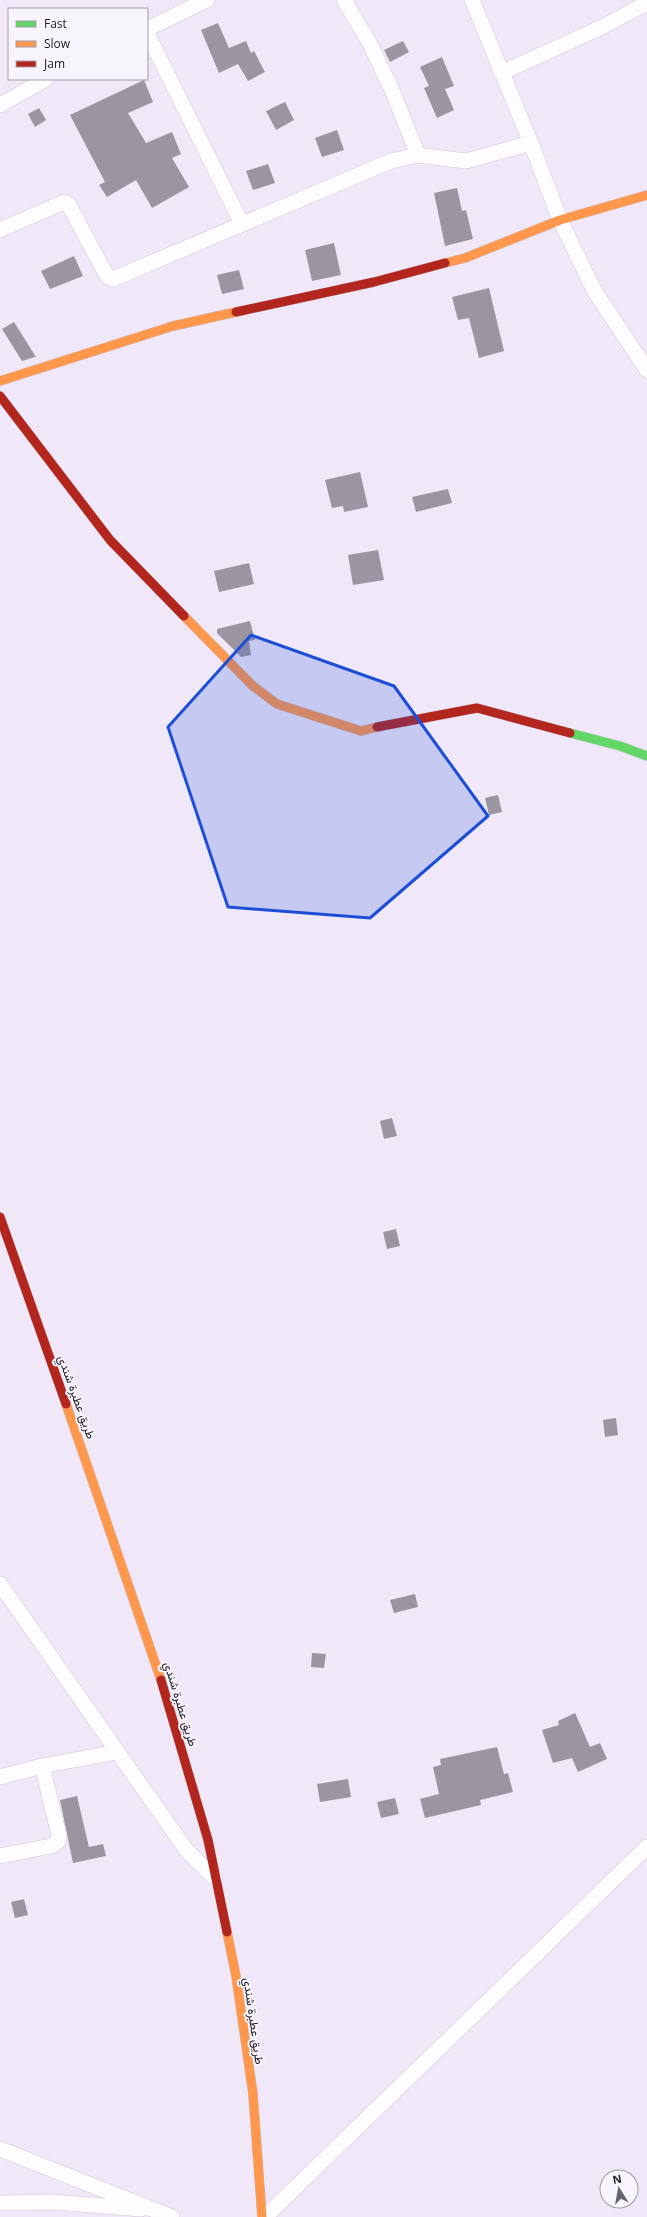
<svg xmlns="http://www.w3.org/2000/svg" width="647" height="2217" font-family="'Open Sans',Vazirmatn,sans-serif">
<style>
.building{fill:#9b94a1}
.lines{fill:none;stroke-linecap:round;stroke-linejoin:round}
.street-casing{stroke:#cdc7d4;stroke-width:16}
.fast-casing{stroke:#cdc7d4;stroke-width:10}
.slow-casing{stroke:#cdc7d4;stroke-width:10}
.jam-casing{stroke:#cdc7d4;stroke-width:10}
.street{stroke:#fdfcfe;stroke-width:15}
.fast{stroke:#63d668;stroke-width:9}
.slow{stroke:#ff974d;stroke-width:9}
.jam{stroke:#b3261e;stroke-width:9}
.marked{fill:#1d4ed8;fill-opacity:0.2;stroke:#1d4ed8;stroke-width:3;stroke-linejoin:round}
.labels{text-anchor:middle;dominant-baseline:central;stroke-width:4;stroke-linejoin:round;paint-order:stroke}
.street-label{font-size:12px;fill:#211b27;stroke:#f7f4fb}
</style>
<rect width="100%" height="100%" fill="#f0e8f8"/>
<g class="building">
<path d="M218 23 229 48 246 41 251 53 254 51 265 72 248 81 238 64 219 73 201 30Z"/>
<path d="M403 41 409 52 390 62 384 50Z"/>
<path d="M442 57 454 86 445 89 454 110 437 118 424 88 429 86 420 67Z"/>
<path d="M144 80 153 102 128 113 146 143 172 132 181 154 172 158 189 187 152 208 136 180 107 197 99 185 105 182 70 115Z"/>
<path d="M285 102 294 120 276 130 266 111Z"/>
<path d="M39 108 46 120 35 127 28 114Z"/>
<path d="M337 130 344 150 322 157 315 138Z"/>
<path d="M268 164 275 183 253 190 246 171Z"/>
<path d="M457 188 462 211 466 210 473 239 445 246 434 193Z"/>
<path d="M334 243 341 275 312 281 305 250Z"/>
<path d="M74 256 83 276 50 289 41 271Z"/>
<path d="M239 270 244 289 222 294 217 275Z"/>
<path d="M489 288 504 351 479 358 469 318 458 320 452 297Z"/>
<path d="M14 322 36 357H35L22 361 2 329Z"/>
<path d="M360 472 368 507 344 512 343 506 332 508 325 480Z"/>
<path d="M448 489 452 503 416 512 412 497Z"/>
<path d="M378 550 384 580 353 585 348 555Z"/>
<path d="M249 563 254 584 219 592 214 571Z"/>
<path d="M250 621 255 640 249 641 251 655 241 657 217 633V629Z"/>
<path d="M498 795 502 812 489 815 485 798Z"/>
<path d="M392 1118 397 1136 384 1139 380 1121Z"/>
<path d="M396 1229 400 1246 387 1249 383 1232Z"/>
<path d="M616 1418 618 1435 605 1437 603 1420Z"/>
<path d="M415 1594 418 1607 394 1613 390 1600Z"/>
<path d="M312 1653 326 1654 324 1668 311 1667Z"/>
<path d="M575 1713 590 1747 600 1743 607 1759 578 1772 572 1758 553 1763 542 1730 559 1725 558 1721Z"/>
<path d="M497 1747 504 1774 508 1773 513 1792 480 1800 481 1805 425 1818 420 1799 439 1794 433 1767 441 1765 440 1759Z"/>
<path d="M348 1779 351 1797 320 1802 317 1784Z"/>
<path d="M77 1796 89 1847 103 1844 106 1856 73 1863 60 1800Z"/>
<path d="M395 1798 399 1814 381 1818 377 1802Z"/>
<path d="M24 1899 28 1915 15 1918 11 1902Z"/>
</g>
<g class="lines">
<g class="street-casing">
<g id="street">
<path d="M344 0 369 42 391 88 418 155"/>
<path d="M472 0 531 143 560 220 595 292 647 370"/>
<path d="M147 29 207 0"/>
<path d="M147 33 242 224"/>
<path d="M501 73 602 27 647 3"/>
<path d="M0 105 46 79"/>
<path d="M0 230 64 202 69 205 103 269 108 277 113 279 391 161 418 155 466 161 531 143"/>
<path d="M0 1584 187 1851 215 1878"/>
<path d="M0 1777 42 1766 117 1752"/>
<path d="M0 1856 51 1846 58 1842 59 1835 42 1766"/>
<path d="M0 2149 172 2217"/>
<path d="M0 2203 53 2202 141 2209"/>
<path d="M265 2217 647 1847"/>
</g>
</g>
<g class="fast-casing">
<path id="fast" d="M570 733 620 746 647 756"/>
</g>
<g class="slow-casing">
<g id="slow">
<path d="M445 263 465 258 560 220 647 195"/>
<path d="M0 381 173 326 236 312"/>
<path d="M184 616 253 686 277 704 361 731 377 727"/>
<path d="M66 1404 161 1680"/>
<path d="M227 1932 236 1976 253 2094 262 2217"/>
</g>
</g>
<g class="jam-casing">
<g id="jam">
<path d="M236 312 374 282 445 263"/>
<path d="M0 396 110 540 184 616"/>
<path d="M377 727 477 708 570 733"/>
<path d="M0 1217 66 1404"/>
<path d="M161 1680 208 1840 227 1932"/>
</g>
</g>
<use href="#street" class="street"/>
<use href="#fast" class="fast"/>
<use href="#slow" class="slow"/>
<use href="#jam" class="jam"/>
</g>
<path class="marked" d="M251 635 394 686 488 816 370 918 228 907 168 727Z"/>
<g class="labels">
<g class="street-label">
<text transform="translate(77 1397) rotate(70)">طريق عطبرة شندي</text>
<text transform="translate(181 1704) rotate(73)">طريق عطبرة شندي</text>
<text transform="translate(254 2021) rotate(82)">طريق عطبرة شندي</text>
</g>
</g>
<rect x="8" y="8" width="140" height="72" fill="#f7f4fb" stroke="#a19da6"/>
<rect x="16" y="21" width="20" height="6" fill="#63d668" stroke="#a19da6"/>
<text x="44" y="28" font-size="12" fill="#211b27">Fast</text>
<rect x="16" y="41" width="20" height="6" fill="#ff974d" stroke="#a19da6"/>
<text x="44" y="48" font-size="12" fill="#211b27">Slow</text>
<rect x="16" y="61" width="20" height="6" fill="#b3261e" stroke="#a19da6"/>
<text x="44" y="68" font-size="12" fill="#211b27">Jam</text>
<g transform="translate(619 2189) rotate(349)"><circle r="19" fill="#f7f4fb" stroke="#a19da6"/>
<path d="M0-3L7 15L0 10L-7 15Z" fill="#696370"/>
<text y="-6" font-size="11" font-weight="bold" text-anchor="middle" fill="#211b27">N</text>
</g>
</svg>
